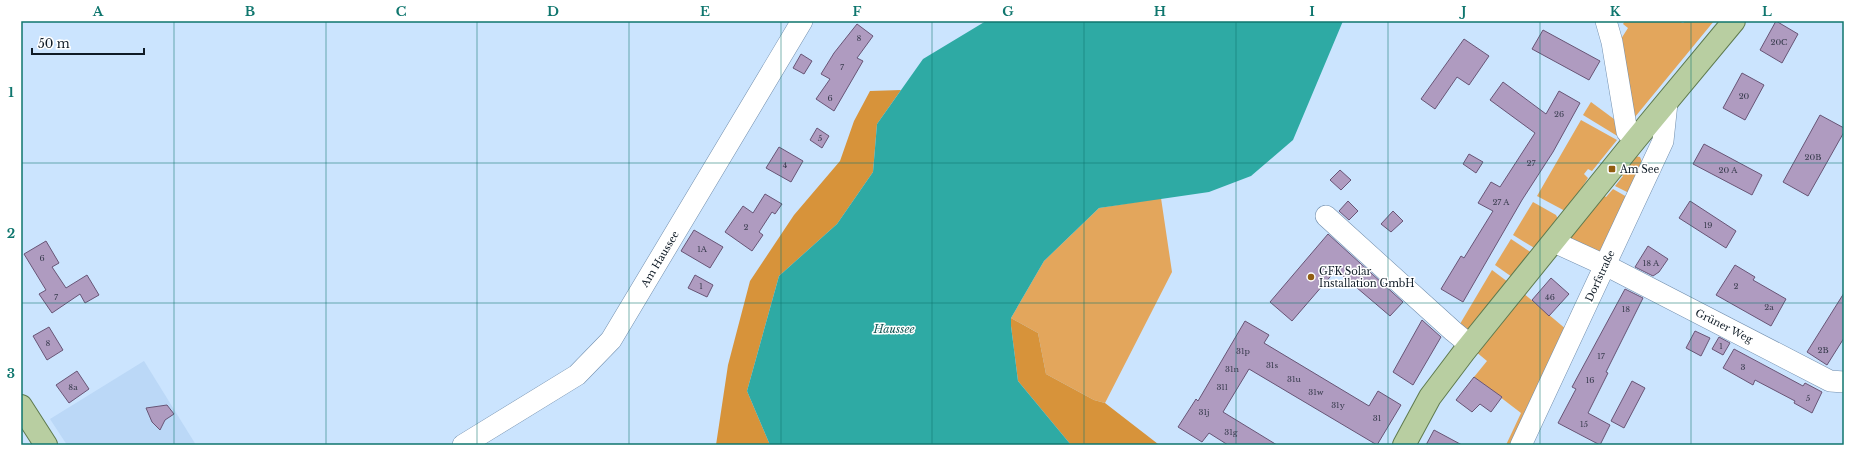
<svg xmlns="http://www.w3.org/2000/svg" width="1865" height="466" font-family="'Libre Baskerville',serif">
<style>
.built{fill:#bbd8f7}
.green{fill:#e3a65c}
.forest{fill:#d7933a}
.water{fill:#2eaaa4}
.building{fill:#af9bc0;stroke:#685576}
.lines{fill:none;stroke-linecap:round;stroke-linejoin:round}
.minor-casing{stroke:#728fae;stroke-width:22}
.major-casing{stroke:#5e7a4e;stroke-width:24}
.minor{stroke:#fff;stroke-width:21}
.major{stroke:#b8cea1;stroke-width:22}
.grid{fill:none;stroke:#0f766e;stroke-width:1;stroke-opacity:0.55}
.poi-dot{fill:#925e11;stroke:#fff;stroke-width:1.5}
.labels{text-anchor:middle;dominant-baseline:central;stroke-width:3;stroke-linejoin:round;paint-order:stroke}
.number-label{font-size:8px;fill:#373b4c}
.poi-label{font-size:10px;fill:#0f1b26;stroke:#fff;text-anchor:start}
.street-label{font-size:10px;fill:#0f1b26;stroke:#fff}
.water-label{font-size:11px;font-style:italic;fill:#165855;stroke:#fff}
.neatline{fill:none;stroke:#0f766e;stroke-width:1.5}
.grid-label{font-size:13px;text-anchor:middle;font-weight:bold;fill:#0f766e}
</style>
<rect width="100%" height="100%" fill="#cbe4fe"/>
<path class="built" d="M144 361 196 445H67L50 419Z"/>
<g class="green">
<path d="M1625 21H1678L1683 23 1686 21H1714L1630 123 1619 42 1628 28 1623 24Z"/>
<path d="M1591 102 1618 122 1619 137 1583 115Z"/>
<path d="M1581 120 1617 140 1592 171 1588 169 1584 174 1588 178 1583 186 1585 188 1567 212 1537 196Z"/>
<path d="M1635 156 1640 157 1642 162 1629 193 1615 186 1623 176 1620 174Z"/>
<path d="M1613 189 1627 197 1599 258 1565 241 1603 195 1606 197Z"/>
<path d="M1161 198 1172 272 1105 403 1094 400 1046 374 1038 333 1011 318 1044 261 1099 208Z"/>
<path d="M1533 202 1556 215 1559 221 1536 249 1513 235Z"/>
<path d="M1511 239 1532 253 1512 277 1495 265Z"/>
<path d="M1492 270 1508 282 1466 335 1457 329Z"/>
<path d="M1523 293 1567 330 1514 445H1506L1521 413 1474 377 1487 361 1475 351Z"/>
</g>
<g class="forest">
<path d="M901 90 877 124 873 172 837 224 779 276 747 391 770 445H716L728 365 750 281 794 215 840 161 854 121 870 91Z"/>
<path d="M1011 318 1038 333 1046 374 1094 400 1105 403 1158 444 1164 445H1071L1018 381 1011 326Z"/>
</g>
<path class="water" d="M986 21H1343L1293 140 1251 176 1209 192 1099 208 1044 261 1011 318V326L1018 381 1071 445H770L747 391 779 276 837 224 873 172 877 124 923 59Z"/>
<g class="building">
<path d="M1776 21 1798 34 1782 63 1760 50Z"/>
<path d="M857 24 873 36 857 58 863 61 834 111 816 99 830 79 821 74 834 53Z"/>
<path d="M1543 30 1600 61 1589 80 1532 49Z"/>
<path d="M1464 39 1489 56 1469 85 1457 77 1435 109 1421 99Z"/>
<path d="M801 54 812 61 804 74 793 68Z"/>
<path d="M1742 73 1764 85 1745 120 1723 108Z"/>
<path d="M1503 82 1546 114 1559 91 1580 103 1553 152 1522 200 1463 302 1441 289 1461 256 1464 258 1493 211 1478 203 1491 182 1500 187 1535 133 1490 100Z"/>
<path d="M1820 115 1844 128V132L1808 196 1783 182Z"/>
<path d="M817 128 829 136 822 148 810 140Z"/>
<path d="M1704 144 1762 175 1752 195 1693 164Z"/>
<path d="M779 147 803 161 791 182 766 168Z"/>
<path d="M1469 154 1483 162 1476 173 1463 164Z"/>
<path d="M1340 170 1351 180 1341 190 1330 180Z"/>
<path d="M765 194 782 204 775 214 772 212 759 232 763 235 752 251 725 232 743 206 753 213Z"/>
<path d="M1348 201 1358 211 1349 220 1339 211Z"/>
<path d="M1690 201 1736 231 1726 248 1679 218Z"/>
<path d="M1393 211 1403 221 1391 232 1381 224Z"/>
<path d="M694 230 723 247 710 268 681 251Z"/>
<path d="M1328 234 1403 302 1390 316 1336 270 1292 321 1270 302Z"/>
<path d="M46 241 59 263 52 267 66 288 87 275 99 295 85 303 80 294 52 313 39 294 46 290 24 254Z"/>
<path d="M1648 246 1668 259 1659 272 1653 276 1635 267Z"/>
<path d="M1735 265 1755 277 1753 280 1786 299 1771 326 1716 295Z"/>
<path d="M695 275 713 285 707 297 688 288Z"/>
<path d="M1551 278 1569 294 1549 316 1532 300Z"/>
<path d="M1625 289 1643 298 1606 372 1608 373 1588 413 1610 425 1600 445 1558 423 1576 389 1572 387Z"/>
<path d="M1844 293V338L1827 365 1807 352Z"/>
<path d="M1422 320 1441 337 1413 385 1393 372Z"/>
<path d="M1245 321 1269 335 1264 343 1369 406 1378 391 1401 405 1377 445 1249 369 1223 412 1277 445H1228L1209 433 1202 442 1178 427 1196 399 1198 401Z"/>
<path d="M49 327 63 350 47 360 33 336Z"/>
<path d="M1695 331 1710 338 1701 356 1686 348Z"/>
<path d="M1719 337 1730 343 1723 355 1712 349Z"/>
<path d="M1734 349 1803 386 1805 383 1822 392 1812 413 1794 403 1795 401 1755 380 1753 385 1723 368Z"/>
<path d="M77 371 89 389 69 403 56 385Z"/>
<path d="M1474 377 1502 397 1491 412 1480 404 1472 412 1456 400Z"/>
<path d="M1632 381 1645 388 1624 428 1611 421Z"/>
<path d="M167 405 174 414 165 420 160 430 152 422 146 408Z"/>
<path d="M1434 430 1462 445H1426Z"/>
</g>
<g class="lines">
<g class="minor-casing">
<g id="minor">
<path d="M1606 21 1612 42 1627 132 1636 139"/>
<path d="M1326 216 1453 331 1470 345"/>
<path d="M1554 242 1613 269 1830 381 1844 382"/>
<path d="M463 445 577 375 611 340 802 21"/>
<path d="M1521 445 1663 141 1667 103"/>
</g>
</g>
<g class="major-casing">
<g id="major">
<path d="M21 406 46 445"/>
<path d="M1404 445 1430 397 1464 352 1636 139 1734 21"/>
</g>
</g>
<use href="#minor" class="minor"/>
<use href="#major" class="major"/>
</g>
<path class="grid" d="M174 21V445M326 21V445M477 21V445M629 21V445M781 21V445M932 21V445M1084 21V445M1236 21V445M1388 21V445M1540 21V445M1691 21V445M21 163H1844M21 303H1844"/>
<g class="poi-dot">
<rect x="1608" y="165" width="8" height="8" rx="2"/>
<circle cx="1311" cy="277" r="4"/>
</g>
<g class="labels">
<g class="number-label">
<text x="859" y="38">8</text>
<text x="1779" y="42">20C</text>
<text x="842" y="67">7</text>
<text x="1744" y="96">20</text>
<text x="830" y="98">6</text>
<text x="1559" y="114">26</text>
<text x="820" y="138">5</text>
<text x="1813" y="157">20B</text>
<text x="1531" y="163">27</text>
<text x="785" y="165">4</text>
<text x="1728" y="170">20 A</text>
<text x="1501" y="202">27 A</text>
<text x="1708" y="225">19</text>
<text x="746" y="227">2</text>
<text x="702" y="249">1A</text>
<text x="42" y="258">6</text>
<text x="1651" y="263">18 A</text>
<text x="701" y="286">1</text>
<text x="1736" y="286">2</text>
<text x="56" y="297">7</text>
<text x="1550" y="297">46</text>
<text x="1769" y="307">2a</text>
<text x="1626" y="309">18</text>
<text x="48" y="343">8</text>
<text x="1721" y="346">1</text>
<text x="1823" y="350">2B</text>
<text x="1243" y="351">31p</text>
<text x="1601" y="356">17</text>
<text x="1272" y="365">31s</text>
<text x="1743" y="367">3</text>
<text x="1232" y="369">31n</text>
<text x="1294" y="379">31u</text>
<text x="1590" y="380">16</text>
<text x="73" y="387">8a</text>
<text x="1222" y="387">31l</text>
<text x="1316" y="392">31w</text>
<text x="1808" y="398">5</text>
<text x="1338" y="405">31y</text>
<text x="1204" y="412">31j</text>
<text x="1377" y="418">31</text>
<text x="1584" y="424">15</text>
<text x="1231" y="432">31g</text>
</g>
<g class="poi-label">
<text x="1620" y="169">Am See</text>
<text x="1319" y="271">GFK Solar<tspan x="1319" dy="12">Installation GmbH</tspan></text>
</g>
<g class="street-label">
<text transform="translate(660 259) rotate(-59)">Am Haussee</text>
<text transform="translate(1600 276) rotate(-65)">Dorfstraße</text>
<text transform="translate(1724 326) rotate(27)">Grüner Weg</text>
</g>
<g class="water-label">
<text x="894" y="329">Haussee</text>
</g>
</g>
<rect width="1865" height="466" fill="none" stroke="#ffffff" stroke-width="44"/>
<path d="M32 48v6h112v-6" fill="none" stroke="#0f1b26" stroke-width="2"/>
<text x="38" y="48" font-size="12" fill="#0f1b26" stroke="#ffffff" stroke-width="3" paint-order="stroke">50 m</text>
<rect x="22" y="22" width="1821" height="422" class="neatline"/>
<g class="grid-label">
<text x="98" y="16">A</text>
<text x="250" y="16">B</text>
<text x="401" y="16">C</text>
<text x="553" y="16">D</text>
<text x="705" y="16">E</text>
<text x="857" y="16">F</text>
<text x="1008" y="16">G</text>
<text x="1160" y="16">H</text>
<text x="1312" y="16">I</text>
<text x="1464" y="16">J</text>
<text x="1615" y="16">K</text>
<text x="1767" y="16">L</text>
<text x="11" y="97">1</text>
<text x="11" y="238">2</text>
<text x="11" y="378">3</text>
</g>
</svg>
